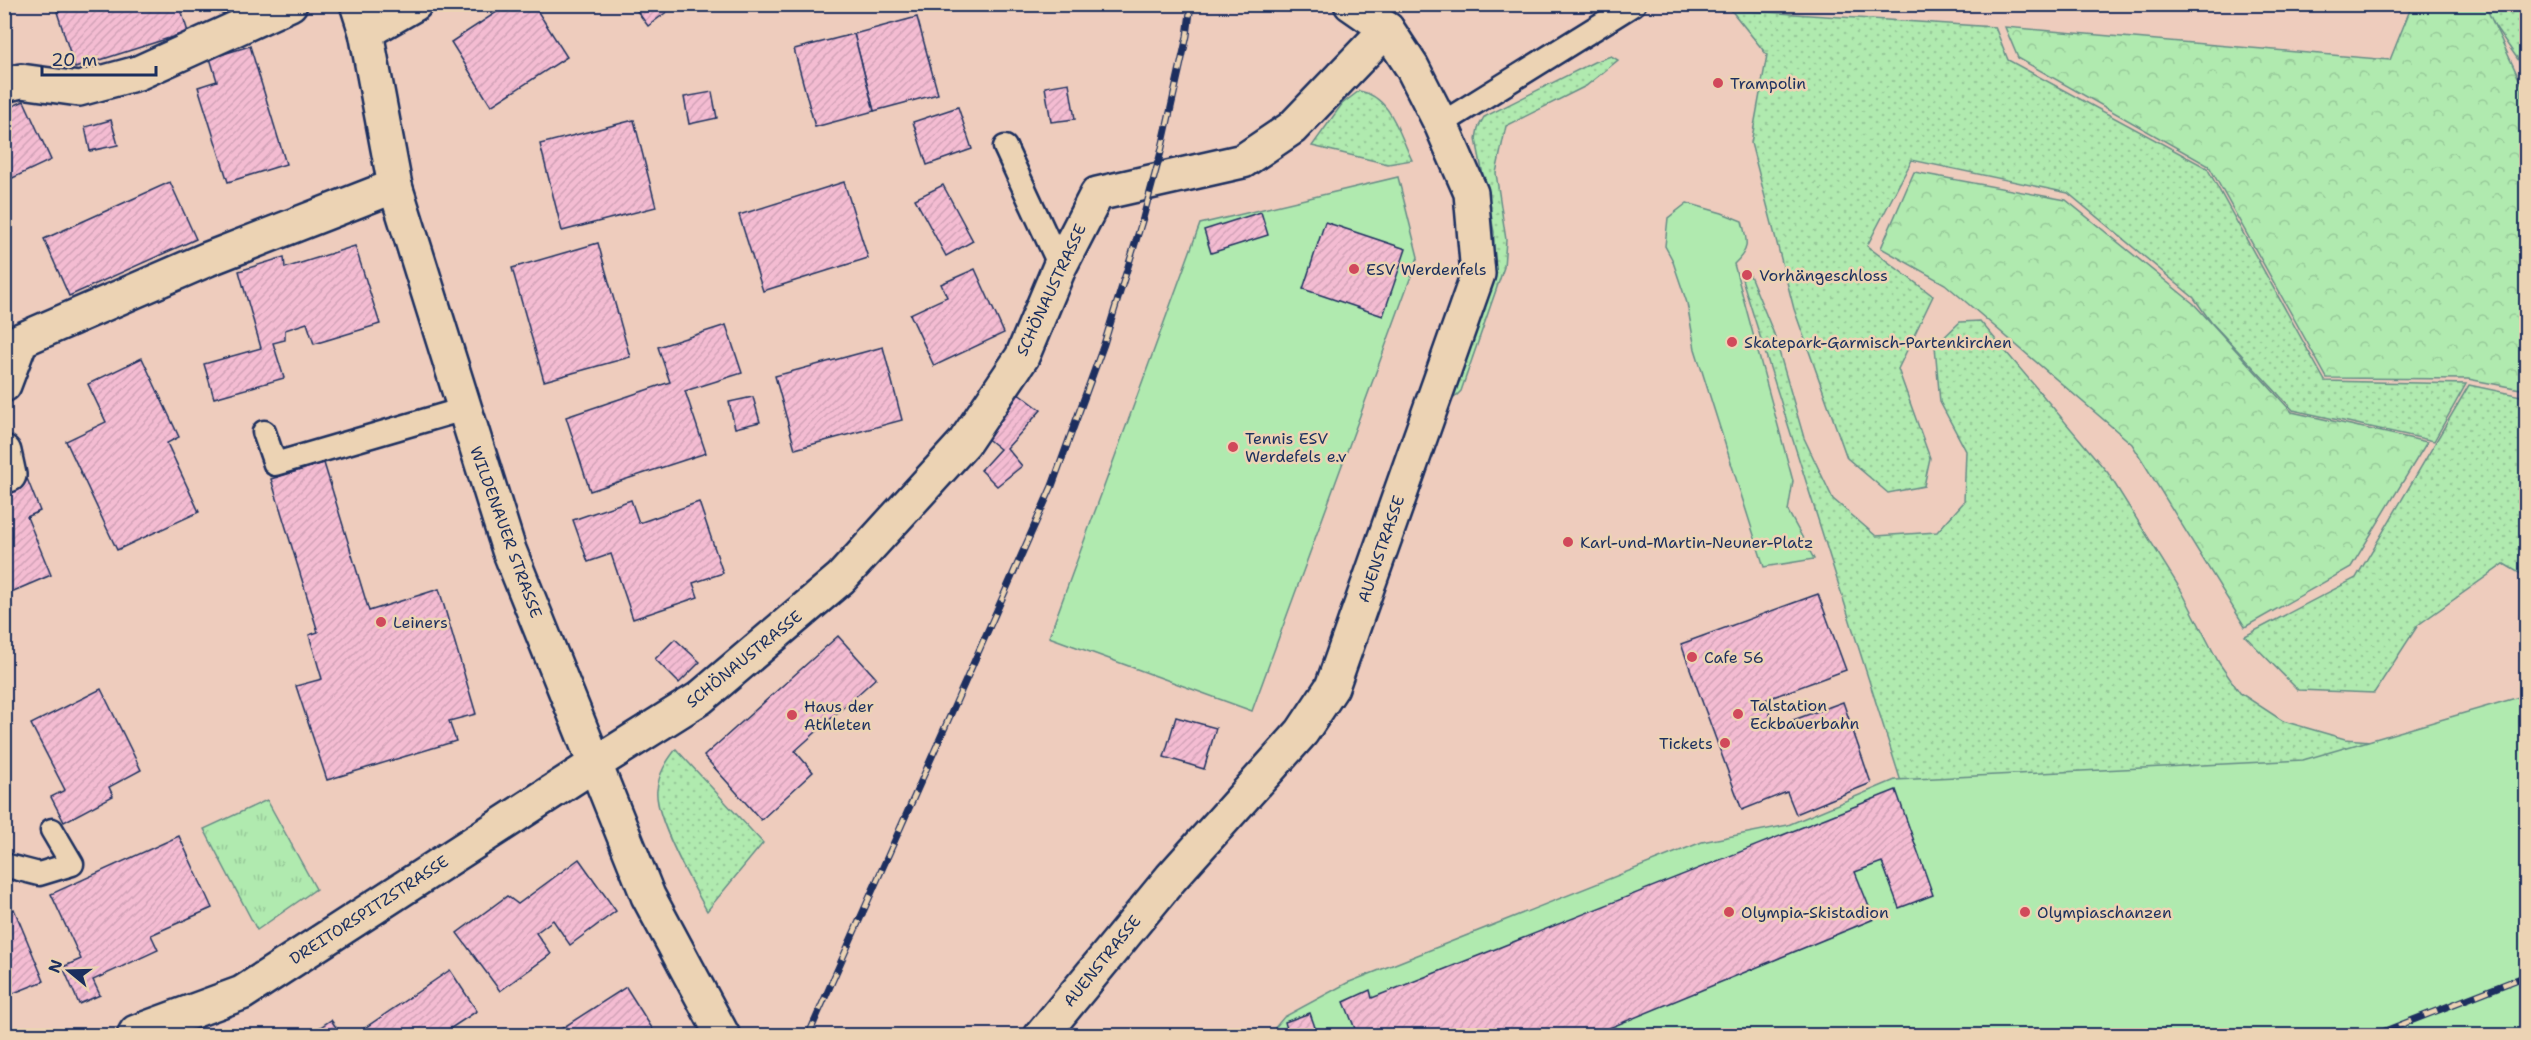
<svg xmlns="http://www.w3.org/2000/svg" width="2531" height="1040" font-family="'Shantell Sans',sans-serif">
<style>
.grass{fill:url(#grass-dots);stroke:#668c86;stroke-width:1.5}
.forest{fill:url(#forest-crowns);stroke:#668c86;stroke-width:1.5}
.park{fill:url(#park-tufts);stroke:#668c86;stroke-width:1.5}
.pitch{fill:#b0eaaf;stroke:#668c86;stroke-width:1.5}
.building{fill:url(#building-hatch);stroke:#1b2f5e;stroke-width:1.5}
.lines{fill:none;stroke-linecap:round;stroke-linejoin:round}
.lane-casing{stroke:#1b2f5e;stroke-width:27}
.street-casing{stroke:#1b2f5e;stroke-width:38}
.lane{stroke:#ecd3b4;stroke-width:22}
.street{stroke:#ecd3b4;stroke-width:33}
.rail-casing{stroke:#1b2f5e;stroke-width:7}
.rail{stroke:#ecd3b4;stroke-width:4.5;stroke-dasharray:14;stroke-linecap:butt}
.poi-dot{fill:#d1495b;stroke:#ecd3b4;stroke-width:2}
.labels{text-anchor:middle;dominant-baseline:central;stroke-width:5;stroke-linejoin:round;paint-order:stroke}
.poi-label{font-size:16px;fill:#1b2f5e;stroke:#ecd3b4;text-anchor:start}
.street-label{font-size:16px;fill:#1b2f5e;stroke:#ecd3b4}
</style>
<defs>
<pattern id="grass-dots" width="8" height="8" patternUnits="userSpaceOnUse" patternTransform="scale(1.5)"><rect width="8" height="8" fill="#b0eaaf"/><path d="M2 2h.1M6 6h.1" fill="none" stroke="#97c999" stroke-width="1.8" stroke-linecap="round"/></pattern>
<pattern id="forest-crowns" width="20" height="18" patternUnits="userSpaceOnUse" patternTransform="scale(1.5)"><rect width="20" height="18" fill="#b0eaaf"/><path d="M2 6a3 3 0 1 1 6 0M12 15a3 3 0 1 1 6 0" fill="none" stroke="#97c999"/></pattern>
<pattern id="park-tufts" width="24" height="20" patternUnits="userSpaceOnUse" patternTransform="scale(1.5)"><rect width="24" height="20" fill="#b0eaaf"/><path d="M3 7l-1-3M5 7V3M7 7l1-3M15 17l-1-3M17 17v-4M19 17l1-3" fill="none" stroke="#97c999"/></pattern>
<pattern id="building-hatch" width="6" height="6" patternUnits="userSpaceOnUse" patternTransform="scale(1.5)"><rect width="6" height="6" fill="#f4bcd2"/><path d="M-1 1l2-2M0 6l6-6M5 7l2-2" fill="none" stroke="#d1a2b7"/></pattern>
</defs>
<rect width="100%" height="100%" fill="#eeccbd"/>
<filter id="ink" filterUnits="userSpaceOnUse"><feTurbulence type="fractalNoise" baseFrequency=".0167" numOctaves="2"/><feDisplacementMap in="SourceGraphic" scale="12" xChannelSelector="R" yChannelSelector="G"/><feConvolveMatrix kernelMatrix="1 2 1 2 8 2 1 2 1" color-interpolation-filters="sRGB"/></filter>
<g filter="url(#ink)">
<g class="grass">
<path d="M2482 5H2526V71L2483 9Z"/>
<path d="M1731 10 1995 27 2008 60 2207 168 2325 381 2466 384 2434 441 2293 410 2211 322 2194 298 2068 193 1912 160 1867 246 1933 296 1898 369 1930 458 1924 486 1888 493 1847 458 1794 309 1751 143 1767 55Z"/>
<path d="M1611 56 1618 60 1586 86 1506 126 1496 173 1506 240 1504 267 1461 391 1451 401 1493 274 1494 232 1476 139 1478 128 1484 117 1594 62Z"/>
<path d="M1359 91C1391 96 1399 134 1412 160L1388 164 1312 146 1342 104Z"/>
<path d="M1749 273 1774 334 1804 438 1833 499 1876 536 1937 532 1964 502 1966 451 1940 402 1935 346 1960 322 1980 321 2108 473 2181 590 2219 663 2240 693 2283 721 2345 739 2384 742 1940 905 1741 276Z"/>
<path d="M2469 385 2526 397V577L2504 564 2418 625 2374 693 2298 690 2245 636 2356 578Z"/>
<path d="M676 749 763 843 707 911C693 886 654 817 657 790 659 773 666 762 676 749Z"/>
</g>
<g class="forest">
<path d="M2412 5H2485L2522 85V182L2526 209V390L2468 379 2327 378 2209 166 2018 58 2005 27 2390 60Z"/>
<path d="M1914 172 2066 200 2194 304 2292 412 2427 442 2351 567 2245 627 2132 444 1945 284 1881 248Z"/>
</g>
<path class="park" d="M267 800 316 889 257 930 204 829Z"/>
<g class="pitch">
<path d="M1398 177 1418 257 1252 711 1049 637 1200 224Z"/>
<path d="M1687 203 1722 213 1742 221C1747 242 1751 248 1734 264L1793 481 1788 511 1814 559 1764 567 1695 349 1687 303 1672 259 1665 246 1668 218Z"/>
<path d="M2526 695V1035L1268 1036 1284 1017 1347 983 1702 842 1788 825 1895 780 2303 760Z"/>
</g>
<g class="building">
<path d="M79 4H179L188 32 75 68 57 12Z"/>
<path d="M509 4H533L567 57 491 106 451 42Z"/>
<path d="M632 4H677L648 26Z"/>
<path d="M917 17 938 94 874 111 854 34Z"/>
<path d="M854 34 874 111 815 127 794 49Z"/>
<path d="M250 46 286 164 228 182 198 87 217 81 210 58Z"/>
<path d="M1069 83 1075 119 1051 122 1045 87Z"/>
<path d="M712 92 717 118 689 124 684 97Z"/>
<path d="M24 101 51 160 4 182V110Z"/>
<path d="M958 107 972 149 927 165 913 122Z"/>
<path d="M111 120 118 145 90 151 85 127Z"/>
<path d="M634 120 656 207 562 231 540 144Z"/>
<path d="M170 182 196 239 69 296 44 239Z"/>
<path d="M844 182 868 258 763 291 739 215Z"/>
<path d="M943 185 973 241 946 256 915 199Z"/>
<path d="M1261 212 1268 235 1211 253 1204 230Z"/>
<path d="M1325 222 1406 249 1383 316 1303 289Z"/>
<path d="M598 243 630 357 544 381 512 268Z"/>
<path d="M355 246 380 324 314 344 307 323 285 330V340L273 343 284 378 214 398 204 364 261 348 239 271 284 257 285 268Z"/>
<path d="M975 269 1004 333 934 366 910 314 947 297 941 284Z"/>
<path d="M726 325 742 373 685 391 706 453 590 491 566 417 670 382 658 347Z"/>
<path d="M883 347 902 420 795 449 775 376Z"/>
<path d="M142 358 179 437 167 443 199 512 117 550 66 441 106 422 88 384Z"/>
<path d="M1017 392 1041 410 1007 448 1022 466 997 486 981 470 1000 449 980 433Z"/>
<path d="M753 397 760 422 735 428 729 402Z"/>
<path d="M324 463 369 611 439 589 476 714 449 721 456 741 327 780 296 686 322 679 309 635 318 632 271 479Z"/>
<path d="M26 476 40 511 27 517 51 575 4 595V485Z"/>
<path d="M631 500 639 523 699 502 723 573 693 583 698 597 633 619 611 554 588 562 573 520Z"/>
<path d="M1818 594 1846 670 1765 700 1774 727 1843 702 1871 783 1796 814 1787 792 1742 810 1681 644Z"/>
<path d="M838 636 876 678 795 751 813 772 761 820 704 756Z"/>
<path d="M675 639 700 662 679 683 655 659Z"/>
<path d="M101 689 141 770 109 787 113 796 64 822 51 797 65 790 31 724Z"/>
<path d="M1176 717 1216 728 1204 769 1164 757Z"/>
<path d="M1896 790 1933 895 1899 908 1882 862 1855 872 1874 919 1590 1036H1358L1344 1002 1370 990 1372 998Z"/>
<path d="M179 836 212 908 151 935 158 950 93 980 100 995 79 1004 63 967 81 959 51 894Z"/>
<path d="M579 859 616 911 570 945 553 920 536 933 551 954 500 991 457 933 507 896 518 904Z"/>
<path d="M14 909 44 981 4 997V913Z"/>
<path d="M450 970 477 1011 448 1030 452 1036H353Z"/>
<path d="M626 987 657 1036H550Z"/>
<path d="M1310 1013 1318 1036H1289L1285 1022Z"/>
<path d="M331 1020 342 1036H307Z"/>
</g>
<g class="lines">
<g class="lane-casing">
<g id="lane">
<path d="M1441 124 1634 4"/>
<path d="M1005 147 1060 266"/>
<path d="M264 432 275 464 464 409"/>
<path d="M4 865 39 874 72 864 52 830"/>
</g>
</g>
<g class="street-casing">
<g id="street">
<path d="M357 4 366 32 395 186 509 550 648 896 723 1036"/>
<path d="M366 32 415 4"/>
<path d="M4 85 21 81 79 89 138 73 290 4"/>
<path d="M4 385 21 340 208 259 395 186"/>
<path d="M4 452 9 475"/>
<path d="M134 1036 136 1032 242 993 595 764 700 698 841 578 964 443 1022 357 1060 266 1097 194 1243 161 1292 128 1387 29"/>
<path d="M1041 1036 1171 878 1302 732 1332 687 1478 274 1471 193 1441 124 1412 67 1387 29 1351 4"/>
</g>
</g>
<use href="#lane" class="lane"/>
<use href="#street" class="street"/>
<g class="rail-casing">
<g id="rail">
<path d="M808 1036 1052 486 1104 344 1143 218 1161 152 1187 36 1191 4"/>
<path d="M2372 1036 2526 976"/>
</g>
</g>
<use href="#rail" class="rail"/>
</g>
</g>
<g class="poi-dot">
<circle cx="1718" cy="83" r="6"/>
<circle cx="1354" cy="269" r="6"/>
<circle cx="1747" cy="275" r="6"/>
<circle cx="1732" cy="342" r="6"/>
<circle cx="1233" cy="447" r="6"/>
<circle cx="1568" cy="542" r="6"/>
<circle cx="381" cy="622" r="6"/>
<circle cx="1692" cy="657" r="6"/>
<circle cx="1738" cy="714" r="6"/>
<circle cx="792" cy="715" r="6"/>
<circle cx="1725" cy="743" r="6"/>
<circle cx="1729" cy="912" r="6"/>
<circle cx="2025" cy="912" r="6"/>
</g>
<g class="labels">
<g class="poi-label">
<text x="1730" y="83">Trampolin</text>
<text x="1366" y="269">ESV Werdenfels</text>
<text x="1759" y="275">Vorhängeschloss</text>
<text x="1744" y="342">Skatepark-Garmisch-Partenkirchen</text>
<text x="1245" y="438">Tennis ESV<tspan x="1245" dy="18">Werdefels e.v</tspan></text>
<text x="1580" y="542">Karl-und-Martin-Neuner-Platz</text>
<text x="393" y="622">Leiners</text>
<text x="1704" y="657">Cafe 56</text>
<text x="1750" y="705">Talstation<tspan x="1750" dy="18">Eckbauerbahn</tspan></text>
<text x="804" y="706">Haus der<tspan x="804" dy="18">Athleten</tspan></text>
<text x="1713" y="743" text-anchor="end">Tickets</text>
<text x="1741" y="912">Olympia-Skistadion</text>
<text x="2037" y="912">Olympiaschanzen</text>
</g>
<g class="street-label">
<text transform="translate(1051 290) rotate(-65)">SCHÖNAUSTRASSE</text>
<text transform="translate(506 532) rotate(70)">WILDENAUER STRASSE</text>
<text transform="translate(1381 549) rotate(-71)">AUENSTRASSE</text>
<text transform="translate(744 659) rotate(-39)">SCHÖNAUSTRASSE</text>
<text transform="translate(369 910) rotate(-33)">DREITORSPITZSTRASSE</text>
<text transform="translate(1102 961) rotate(-51)">AUENSTRASSE</text>
</g>
</g>
<rect width="2531" height="1040" fill="none" stroke="#ecd3b4" stroke-width="24"/>
<rect x="12" y="12" width="2507" height="1016" fill="none" stroke="#1b2f5e" stroke-width="2" filter="url(#ink)"/>
<g transform="translate(69 971) rotate(289)" stroke="#ecd3b4" stroke-width="4.5" paint-order="stroke">
<path d="M0-4.5L10 22L0 15L-10 22Z" fill="#1b2f5e"/>
<text y="-9" font-size="16" font-weight="bold" text-anchor="middle" fill="#1b2f5e">N</text>
</g>
<path d="M42 66v9h114v-9" fill="none" stroke="#1b2f5e" stroke-width="3"/>
<text x="51" y="66" font-size="18" fill="#1b2f5e" stroke="#ecd3b4" stroke-width="4.5" paint-order="stroke">20 m</text>
</svg>
